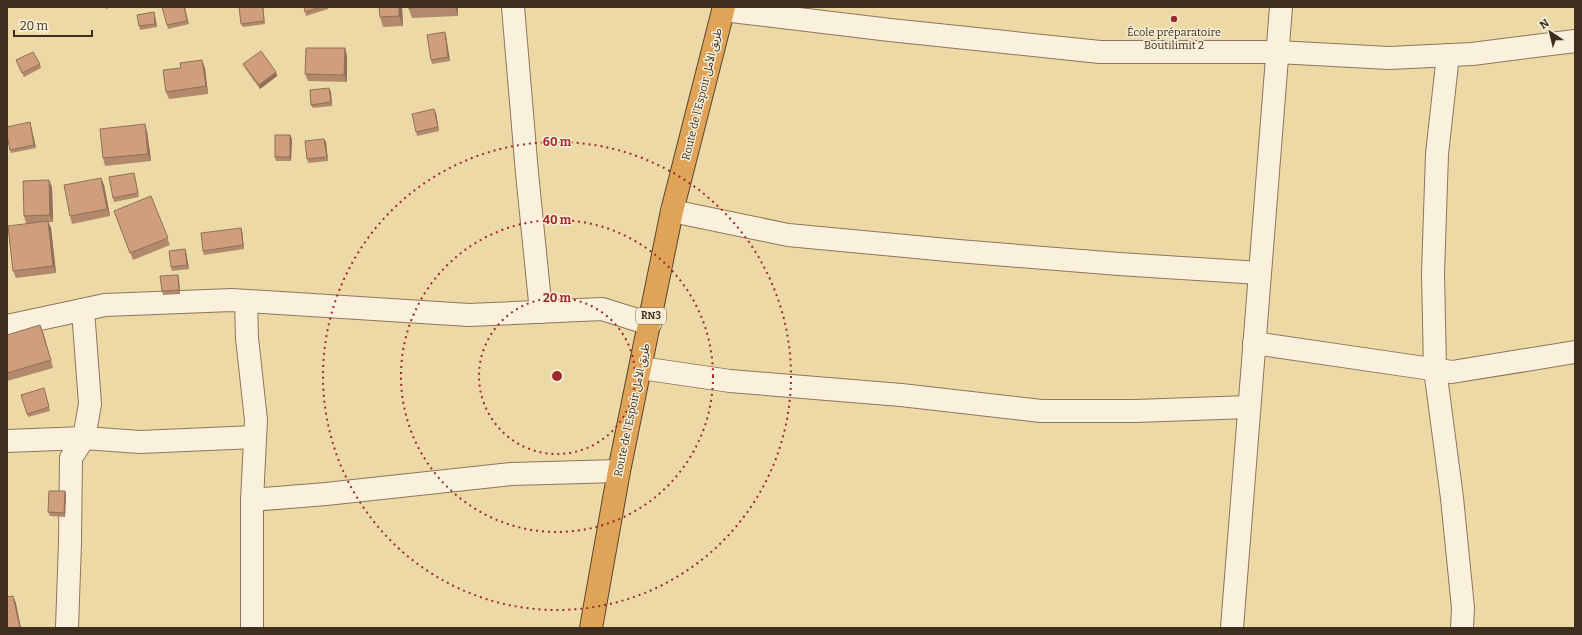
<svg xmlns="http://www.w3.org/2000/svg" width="1582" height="635" font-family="Bitter,'Noto Sans Arabic',serif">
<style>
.sand{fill:#ecd9a5}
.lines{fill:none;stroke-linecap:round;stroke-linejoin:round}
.minor-casing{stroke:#8d765c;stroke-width:24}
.highway-casing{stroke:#5b4430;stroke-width:24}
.minor{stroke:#faf1dc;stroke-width:22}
.highway{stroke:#e0a458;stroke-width:22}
.wall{fill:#b2896c}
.shaded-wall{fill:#916f58}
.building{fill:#cf9f7d;stroke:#916f58}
.ring{fill:none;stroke:#9e2a2b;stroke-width:2;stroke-dasharray:2 4}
.poi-dot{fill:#9e2a2b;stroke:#f7eed8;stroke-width:1.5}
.labels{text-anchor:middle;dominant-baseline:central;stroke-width:3;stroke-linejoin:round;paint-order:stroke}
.shield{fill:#f7eed8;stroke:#756857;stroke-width:1}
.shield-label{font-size:10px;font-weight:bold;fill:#3d2e20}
.poi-label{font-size:11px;fill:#3d2e20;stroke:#f7eed8}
.street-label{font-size:11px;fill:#3d2e20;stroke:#f7eed8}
.centre{fill:#9e2a2b;stroke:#f7eed8;stroke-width:2}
.ring-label{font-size:12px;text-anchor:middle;font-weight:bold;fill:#9e2a2b;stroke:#f7eed8;stroke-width:3;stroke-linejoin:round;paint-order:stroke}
</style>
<rect width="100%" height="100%" fill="#f0e4c8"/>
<rect class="sand" x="7" y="7" width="1568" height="621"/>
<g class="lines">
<g class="minor-casing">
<g id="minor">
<path d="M513 7 527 173 541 312"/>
<path d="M723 10 890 30 1100 52H1277L1389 58 1472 54 1575 41"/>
<path d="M1448 55 1437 154 1433 273 1435 369 1452 498 1463 608 1462 628"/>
<path d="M672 211 788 235 958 251 1119 264 1260 273"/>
<path d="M246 301 247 338 256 420 252 500V628"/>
<path d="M7 326 105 305 232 300 469 315 602 309 650 324"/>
<path d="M1254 343 1452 372 1575 352"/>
<path d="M641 368 730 381 901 395 1041 411H1135L1249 407"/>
<path d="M7 441 84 438 140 442 255 437"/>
<path d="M252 500 326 494 511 474 619 471"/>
<path d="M67 628 70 542 71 458 84 438 90 404 83 310"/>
<path d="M1232 628 1281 7"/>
</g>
</g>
<g class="highway-casing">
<path id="highway" d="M591 628 619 471 672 211 724 7"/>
</g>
<use href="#minor" class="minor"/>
<use href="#highway" class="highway"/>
</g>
<g class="wall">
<path d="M105 7H113L106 9Z"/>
<path d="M185 7 189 24 168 29 167 25Z"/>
<path d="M263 7 265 24 243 27 241 24Z"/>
<path d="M304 7H328V9L306 16Z"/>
<path d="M402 7 403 26 383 27 380 17Z"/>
<path d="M408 7H458V16L412 18Z"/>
<path d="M154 12 155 16 157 27 140 30 139 26Z"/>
<path d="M446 36 450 61 432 64 431 60Z"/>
<path d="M345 48 347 56V82L308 81 305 74Z"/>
<path d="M16 60 40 64 41 68 24 77Z"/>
<path d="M243 64 276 72 277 76 260 89 245 68Z"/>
<path d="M205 68 208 94 169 99 166 92Z"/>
<path d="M331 92 332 106 313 108 311 105Z"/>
<path d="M436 113 439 131 417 136 416 132Z"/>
<path d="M30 122 31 126 36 148 11 153 10 150Z"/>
<path d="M147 131 151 161 105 166 103 158Z"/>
<path d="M292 139 291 161H276L275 157Z"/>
<path d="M326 142 328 161 308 163 307 159Z"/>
<path d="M135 176 139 197 114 202 113 198Z"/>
<path d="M101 178 104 185 110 216 72 224 70 216Z"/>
<path d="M52 187 53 222H48L51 228 56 273 16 278 13 271 26 223 24 216Z"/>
<path d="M151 196 170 245 133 260 114 211Z"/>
<path d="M242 231 244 249 204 255 203 251Z"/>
<path d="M185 249 186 252 189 269 172 271 171 267Z"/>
<path d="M179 279 180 294 163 295 162 291Z"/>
<path d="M43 332 53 368 7 381V335Z"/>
<path d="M44 388 50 411 28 417 21 395Z"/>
<path d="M65 491 66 495 65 517 50 516 48 512Z"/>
</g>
<g class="shaded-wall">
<path d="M399 7H402L403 26 399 16Z"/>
<path d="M455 7H458V16Z"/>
<path d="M154 12 155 16 157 27 155 24Z"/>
<path d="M445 32 446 36 450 61 448 57Z"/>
<path d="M345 48 347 56V82L344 75Z"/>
<path d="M202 60 205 68 208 94 206 86Z"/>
<path d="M276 72 277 76 260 89 259 85Z"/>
<path d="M329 88 331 92 332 106 331 102Z"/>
<path d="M434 109 436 113 439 131 438 127Z"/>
<path d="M30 122 31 126 36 148 34 145Z"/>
<path d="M145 124 147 131 151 161 148 154Z"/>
<path d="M290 135 292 139 291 161 290 157Z"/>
<path d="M324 139 326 142 328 161 327 157Z"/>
<path d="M101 178 104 185 110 216 107 209Z"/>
<path d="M49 180 52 187 53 222 50 215Z"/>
<path d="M48 221 51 228 56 273 53 266Z"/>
<path d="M241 228 242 231 244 249 243 245Z"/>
<path d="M185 249 186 252 189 269 187 265Z"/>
<path d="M178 275 179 279 180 294 179 290Z"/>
<path d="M40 325 43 332 53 368 51 360Z"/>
<path d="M65 491 66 495 65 517 64 513Z"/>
<path d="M13 596 16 603 21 628H20Z"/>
</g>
<g class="building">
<path d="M162 7H184L187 21 167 25Z"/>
<path d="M239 7H263L264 21 241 24Z"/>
<path d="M304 7H321L305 12Z"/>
<path d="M379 7H399V16L380 17Z"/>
<path d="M408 7H432L408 8Z"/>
<path d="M154 12 155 24 139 26 137 15Z"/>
<path d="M445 32 448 57 431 60 427 35Z"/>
<path d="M306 48H345L344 75 305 74Z"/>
<path d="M261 51 276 72 259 85 243 64Z"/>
<path d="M33 52 40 64 22 73 16 60Z"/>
<path d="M202 60 206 86 166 92 163 70 181 68 180 63Z"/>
<path d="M329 88 331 102 311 105 310 90Z"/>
<path d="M434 109 438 127 416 132 412 114Z"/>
<path d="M30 122 34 145 10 150 7 135V127Z"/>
<path d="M145 124 148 154 103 158 100 129Z"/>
<rect x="275" y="135" width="15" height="22"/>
<path d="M324 139 327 157 307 159 305 141Z"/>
<path d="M134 173 138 193 113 198 109 177Z"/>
<path d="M101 178 107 209 70 216 64 185Z"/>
<path d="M49 180 50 215 24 216 23 181Z"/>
<path d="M151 196 168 238 130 253 114 211Z"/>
<path d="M48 221 53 266 13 271 8 226Z"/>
<path d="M241 228 243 245 203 251 201 233Z"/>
<path d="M185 249 187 265 171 267 169 251Z"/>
<path d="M178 275 179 290 162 291 160 276Z"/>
<path d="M40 325 51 360 7 373V335Z"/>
<path d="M44 388 49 407 27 414 21 395Z"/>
<path d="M49 491H65L64 513 48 512Z"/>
<path d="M13 596 20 628H7V597Z"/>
</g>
<g class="ring">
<circle cx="557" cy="376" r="78"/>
<circle cx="557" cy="376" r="156"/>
<circle cx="557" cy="376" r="234"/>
</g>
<circle class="poi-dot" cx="1174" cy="19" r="4"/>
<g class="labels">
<rect class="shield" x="636" y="308" width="30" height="16" rx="3"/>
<g class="shield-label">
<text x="651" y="316">RN3</text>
</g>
<g class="poi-label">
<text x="1174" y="32">École préparatoire<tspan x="1174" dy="13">Boutilimit 2</tspan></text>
</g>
<g class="street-label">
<text transform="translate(702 94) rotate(-76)">Route de l’Espoir طريق الأمل</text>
<text transform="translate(632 410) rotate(-78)">Route de l’Espoir طريق الأمل</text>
</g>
</g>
<circle cx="557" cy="376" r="6" class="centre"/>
<g class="ring-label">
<text x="557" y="146">60 m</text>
<text x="557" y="224">40 m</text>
<text x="557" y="302">20 m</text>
</g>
<rect width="1582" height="635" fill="none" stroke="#3d2e20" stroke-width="16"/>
<g transform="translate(1550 32) rotate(325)" stroke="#f7eed8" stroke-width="3" paint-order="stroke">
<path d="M0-3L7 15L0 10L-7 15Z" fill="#3d2e20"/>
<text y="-6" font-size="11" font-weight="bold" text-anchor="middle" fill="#3d2e20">N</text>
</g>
<path d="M14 30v6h78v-6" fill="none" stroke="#3d2e20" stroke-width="2"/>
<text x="20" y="30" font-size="12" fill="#3d2e20" stroke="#f7eed8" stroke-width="3" paint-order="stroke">20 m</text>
</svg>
